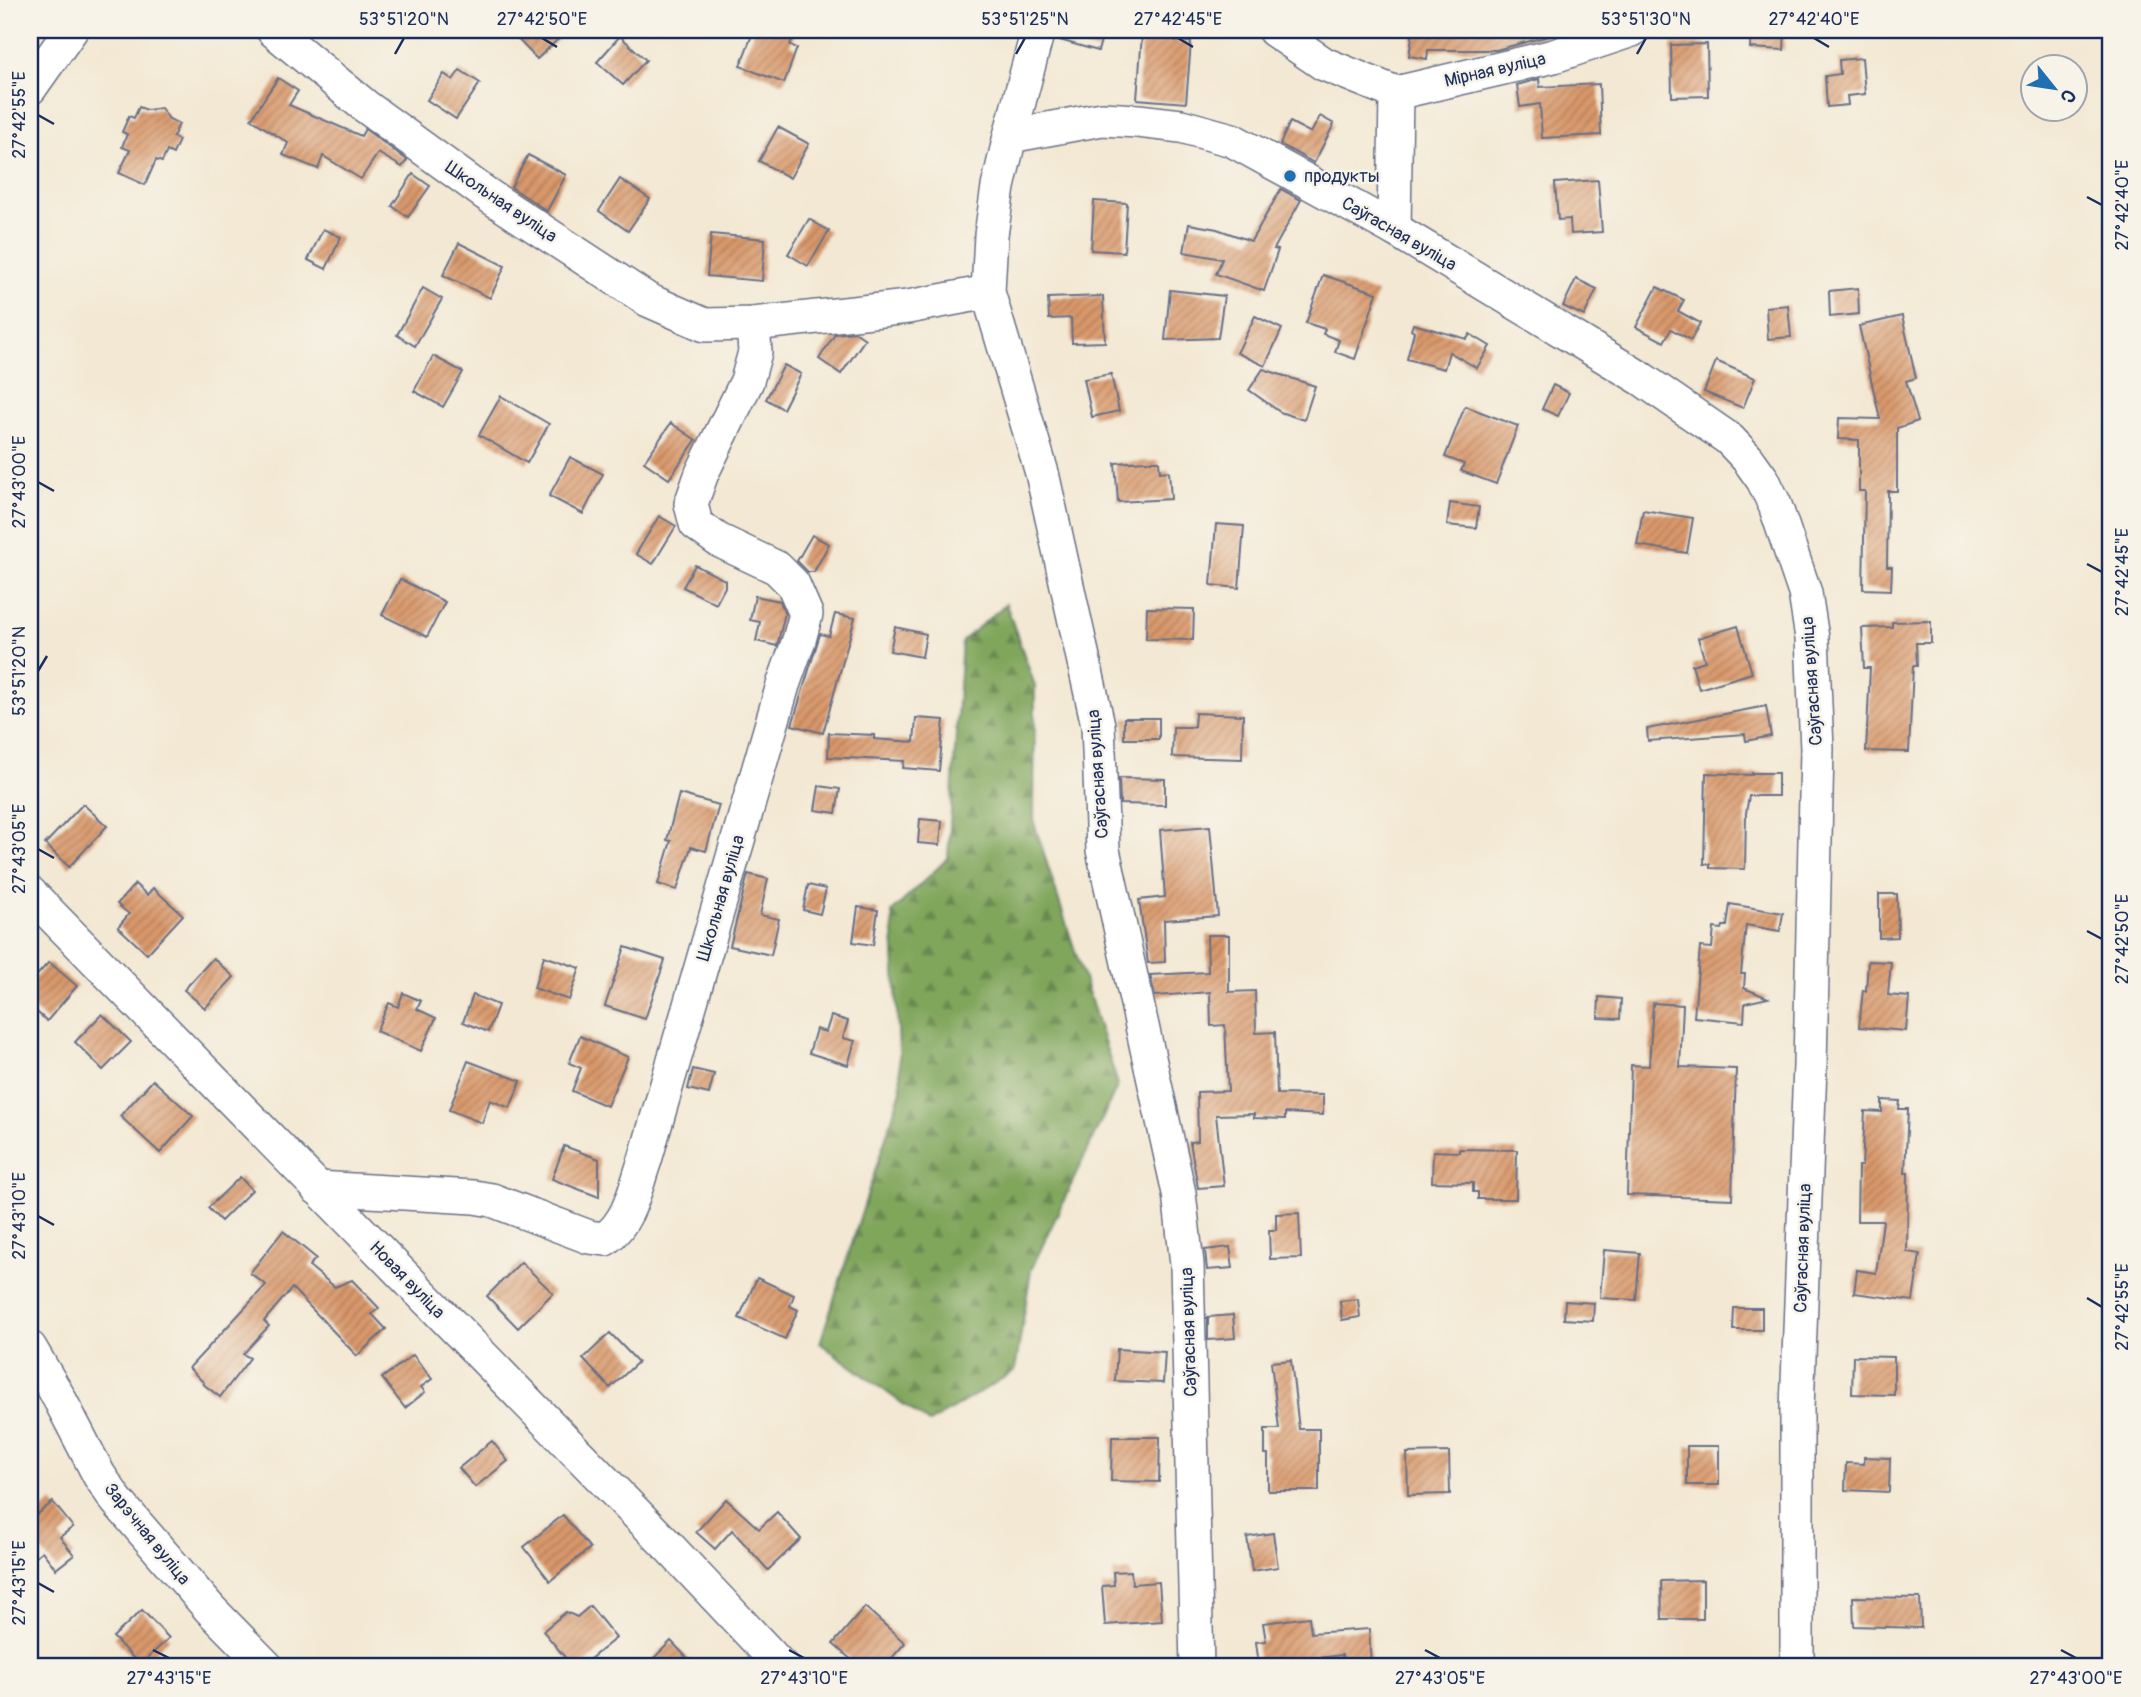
<svg xmlns="http://www.w3.org/2000/svg" width="2141" height="1697" font-family="Pangolin,sans-serif">
<style>
.forest{fill:url(#forest-firs);stroke:#4e6a5d;stroke-width:2}
.building{fill:url(#building-hatch)}
.lines{fill:none;stroke-linecap:round;stroke-linejoin:round}
.minor-casing{stroke:#677087;stroke-width:36}
.minor{stroke:#fff;stroke-width:33}
.ticks{fill:none;stroke:#1b2f5e;stroke-width:2.5}
.poi-dot{fill:#1f6fb2;stroke:#f7f3e8;stroke-width:2.5}
.labels{text-anchor:middle;dominant-baseline:central;stroke-width:5;stroke-linejoin:round;paint-order:stroke}
.street-label{font-size:18px;fill:#1b2f5e;stroke:#f7f3e8}
.poi-label{font-size:18px;fill:#1b2f5e;stroke:#f7f3e8;text-anchor:start}
.neatline{fill:none;stroke:#1b2f5e;stroke-width:2.5}
.ticks-label{font-size:18px;text-anchor:middle;fill:#1b2f5e}
</style>
<defs>
<pattern id="forest-firs" width="22" height="20" patternUnits="userSpaceOnUse" patternTransform="scale(1.75)"><rect width="22" height="20" fill="#80a65c"/><path d="M5 1l3.5 6h-7zM16 11l3.5 6h-7z" fill="#68884f"/></pattern>
<pattern id="building-hatch" width="6" height="6" patternUnits="userSpaceOnUse" patternTransform="scale(1.75)"><rect width="6" height="6" fill="#d9986a"/><path d="M-1 1l2-2M0 6l6-6M5 7l2-2" fill="none" stroke="#af7c5a"/></pattern>
</defs>
<rect width="100%" height="100%" fill="#f7f3e8"/>
<filter id="ink" filterUnits="userSpaceOnUse"><feTurbulence type="fractalNoise" baseFrequency=".0143" numOctaves="2"/><feDisplacementMap in="SourceGraphic" scale="14" xChannelSelector="R" yChannelSelector="G"/><feConvolveMatrix kernelMatrix="1 2 1 2 8 2 1 2 1" color-interpolation-filters="sRGB"/></filter>
<filter id="wash" filterUnits="userSpaceOnUse"><feTurbulence type="fractalNoise" baseFrequency=".00686" numOctaves="4" result="noise"/><feDisplacementMap in="SourceGraphic" scale="28" xChannelSelector="R" yChannelSelector="G"/><feGaussianBlur stdDeviation="1.57" result="paint"/><feColorMatrix in="noise" values="0 0 0 0 0 0 0 0 0 0 0 0 0 0 0 0 0 1.4 0 .05"/><feComposite in="paint" operator="in"/></filter>
<g filter="url(#wash)">
<rect width="100%" height="100%" fill="#f3e8d3"/>
<path class="forest" d="M1006 604 1035 686 1034 823 1118 1085 1031 1270 1015 1371 929 1423 820 1343 901 1090 892 912 948 858 962 641Z"/>
<g id="blocks">
<g class="building">
<path d="M509 30H568L537 59Z"/>
<path d="M754 30H796L790 45 797 48 784 83 740 66Z"/>
<path d="M1057 30H1104L1098 51 1056 39Z"/>
<path d="M1157 30H1177L1176 41 1191 42 1186 103 1137 99 1142 35 1157 36Z"/>
<path d="M1413 30H1571L1496 50H1428L1427 59 1409 56Z"/>
<path d="M1751 30H1785L1784 50 1750 48Z"/>
<path d="M620 36 646 60 623 85 597 62Z"/>
<path d="M1707 44 1708 96 1672 97 1671 45Z"/>
<path d="M1862 58 1865 94 1847 96 1848 105 1827 107 1825 76 1840 74 1839 60Z"/>
<path d="M460 70 480 83 456 119 427 100 444 74 453 80Z"/>
<path d="M278 78 298 91 289 105 361 136 365 129 407 160 402 167 378 153 361 179 323 156 318 169 283 155 288 143 251 119Z"/>
<path d="M1539 79 1540 87 1599 84 1601 135 1542 138 1540 104 1520 107 1517 85Z"/>
<path d="M139 107 147 110 161 108 169 119 179 124 173 137 179 140 173 154 167 151 162 162 156 160 145 185 119 173 130 150 122 147 127 134 122 132 129 116 134 118Z"/>
<path d="M1320 116 1334 124 1314 163 1280 144 1290 122 1311 133Z"/>
<path d="M778 127 809 144 790 178 759 161Z"/>
<path d="M528 155 566 175 547 211 511 187Z"/>
<path d="M413 174 430 186 408 217 392 206Z"/>
<path d="M620 179 650 199 628 231 599 211Z"/>
<path d="M1598 180 1602 232 1571 234 1570 219 1558 220 1555 183Z"/>
<path d="M1281 189 1301 200 1274 249 1278 250 1264 291 1216 274 1222 259 1184 252 1189 224 1217 229 1251 241Z"/>
<path d="M1094 201 1127 203 1124 252 1091 250Z"/>
<path d="M809 219 829 231 808 266 788 254Z"/>
<path d="M323 229 341 237 326 269 308 260Z"/>
<path d="M711 234 765 239 762 281 707 276Z"/>
<path d="M459 243 505 266 490 298 443 275Z"/>
<path d="M1323 275 1377 293 1355 359 1335 352 1339 340 1323 334 1325 329 1306 323Z"/>
<path d="M1576 279 1597 289 1584 316 1563 306Z"/>
<path d="M1657 287 1684 300 1678 311 1700 323 1691 340 1671 329 1664 342 1636 327Z"/>
<path d="M423 288 442 299 415 346 397 335Z"/>
<path d="M1858 288 1859 314 1830 317 1829 291Z"/>
<path d="M1170 290 1224 296 1218 338 1165 340Z"/>
<path d="M1103 296 1105 342 1072 343 1071 318 1049 319 1048 298Z"/>
<path d="M1788 305 1791 337 1768 339 1766 307Z"/>
<path d="M1255 316 1282 329 1265 366 1237 353Z"/>
<path d="M1902 316 1916 378 1906 381 1918 421 1897 428V491H1888L1887 567H1892L1891 590 1863 589 1865 491H1859V440L1838 439 1839 418 1880 419 1859 326Z"/>
<path d="M1413 324 1467 339 1470 334 1490 346 1477 368 1449 352 1444 369 1407 359 1414 332 1411 330Z"/>
<path d="M855 332 865 339 841 374 819 359 835 334Z"/>
<path d="M433 356 463 372 443 407 414 391Z"/>
<path d="M1716 361 1755 378 1743 408 1704 392Z"/>
<path d="M784 365 801 374 783 409 766 399Z"/>
<path d="M1263 369 1315 386 1304 420 1280 412 1249 390Z"/>
<path d="M1111 374 1119 411 1092 417 1084 379Z"/>
<path d="M1553 385 1569 393 1558 416 1542 409Z"/>
<path d="M501 396 549 424 527 463 479 435Z"/>
<path d="M1465 406 1518 426 1496 484 1461 471 1464 464 1445 457Z"/>
<path d="M671 423 696 440 669 479 644 462Z"/>
<path d="M570 457 603 474 583 514 549 496Z"/>
<path d="M1147 461H1159L1160 472 1169 471 1171 499 1118 502 1115 463Z"/>
<path d="M1450 503 1479 507 1476 528 1447 525Z"/>
<path d="M1643 510 1693 518 1687 553 1637 545Z"/>
<path d="M659 516 676 526 653 564 636 554Z"/>
<path d="M1216 524 1244 526 1239 588 1211 585Z"/>
<path d="M812 535 829 544 814 572H808L797 561Z"/>
<path d="M695 565 725 580V587L716 604 683 587Z"/>
<path d="M400 579 445 602 427 637 382 615Z"/>
<path d="M755 596 780 601 785 613 777 646 756 641 760 622 750 620Z"/>
<path d="M1147 608 1194 609 1193 640 1146 639Z"/>
<path d="M835 614 855 618 823 733 792 725 820 634 829 636Z"/>
<path d="M1931 621V643H1916L1917 666H1913L1909 752 1866 751 1870 668H1864L1862 628 1892 627V622Z"/>
<path d="M1738 626 1752 673 1699 689 1692 665 1705 661 1698 638Z"/>
<path d="M895 627 926 634 922 657 890 651Z"/>
<path d="M1766 706 1771 736 1746 741 1745 734 1648 741 1647 729Z"/>
<path d="M1195 713 1243 715 1242 759 1172 757 1173 727H1194Z"/>
<path d="M916 718 944 720 939 771 903 768 904 761 828 757 829 733 874 735V739L914 742Z"/>
<rect x="1124" y="718" width="35" height="21"/>
<path d="M1706 773 1752 775V773H1778V796H1749L1746 813 1745 869 1710 868V864H1704Z"/>
<path d="M1119 778 1165 779V805L1120 804Z"/>
<path d="M819 786 840 789 836 813 815 810Z"/>
<path d="M679 794 719 805 706 851 691 847 677 890 658 884 671 841 667 840Z"/>
<path d="M83 804 107 826 69 867 45 844Z"/>
<path d="M920 819 942 821 940 845 918 843Z"/>
<path d="M1210 826 1218 916 1164 920 1165 962 1148 963 1139 900 1165 897 1160 830Z"/>
<path d="M748 874 768 879 760 915 779 919 771 955 730 946Z"/>
<path d="M135 884 147 895 153 888 183 915 147 954 118 927 129 914 117 904Z"/>
<path d="M808 885 826 889 820 914 803 910Z"/>
<path d="M1879 894H1897L1898 937 1879 938Z"/>
<path d="M1730 904 1783 913 1780 931 1746 925 1741 974H1745L1744 988 1768 998 1745 1003 1744 1022 1694 1017 1700 947 1712 948 1714 928 1722 929 1723 926H1727Z"/>
<path d="M858 907 878 910 873 945 853 942Z"/>
<path d="M1207 935H1229V992L1255 991 1256 1033 1275 1032 1277 1094 1323 1095V1115L1285 1113V1119L1254 1118V1114L1216 1115 1224 1186 1198 1188 1190 1142 1198 1141 1197 1092 1228 1091 1225 1025 1211 1026 1210 992 1155 996 1150 975 1208 972Z"/>
<path d="M625 947 665 960 645 1019 605 1006Z"/>
<path d="M544 956 580 968 569 1000 534 988Z"/>
<path d="M213 958 234 977 205 1008 184 990Z"/>
<path d="M1868 961 1891 962 1888 995 1909 997 1906 1031 1859 1027 1863 990 1866 991Z"/>
<path d="M49 962 77 986 47 1021 30 1006V983Z"/>
<path d="M403 993 421 1001 417 1009 436 1018 421 1051 376 1031 389 1003 398 1007Z"/>
<path d="M473 995 498 1005 488 1032 463 1022Z"/>
<path d="M1599 997 1621 999 1620 1019 1598 1018Z"/>
<path d="M1653 1003 1683 1005 1680 1067 1736 1069 1732 1199 1627 1195 1631 1065 1649 1066Z"/>
<path d="M102 1014 131 1042 103 1070 75 1042Z"/>
<path d="M831 1016 848 1021 843 1038 855 1041 848 1065 809 1053 816 1029 826 1032Z"/>
<path d="M580 1036 628 1057 607 1106 572 1091 581 1068 569 1063Z"/>
<path d="M468 1061 521 1081 510 1108 490 1100 482 1123 449 1110Z"/>
<path d="M693 1069 714 1074 709 1094 688 1089Z"/>
<path d="M153 1080 193 1116 160 1153 120 1116Z"/>
<path d="M1882 1100 1900 1101 1899 1109H1908L1905 1173H1908L1907 1252 1920 1254 1913 1301 1854 1293 1857 1270 1876 1273 1883 1221H1857L1858 1166H1862L1865 1111 1882 1112Z"/>
<path d="M564 1146 599 1159V1197L552 1179Z"/>
<path d="M1459 1149 1517 1150 1516 1199H1478V1192H1473V1183L1432 1182 1433 1151 1459 1152Z"/>
<path d="M240 1177 252 1190 221 1221 208 1208Z"/>
<path d="M1299 1213 1301 1258 1270 1259 1269 1230H1276V1214Z"/>
<path d="M283 1231 316 1258 309 1266 335 1287 352 1280 379 1308 372 1314 386 1329 357 1356 292 1288 264 1321 269 1326 243 1354 250 1358 220 1397 203 1384 204 1383 189 1368 266 1285 250 1273Z"/>
<path d="M1230 1247 1233 1268 1207 1270 1205 1250Z"/>
<path d="M1604 1250 1640 1253 1636 1300 1600 1298Z"/>
<path d="M521 1262 553 1293 518 1328 487 1296Z"/>
<path d="M757 1278 794 1295 790 1306 798 1310 785 1339 739 1318Z"/>
<path d="M1358 1299 1360 1317 1342 1320 1340 1301Z"/>
<path d="M1565 1301 1594 1303 1593 1321 1564 1319Z"/>
<path d="M1734 1308H1762V1330H1733Z"/>
<path d="M1233 1315 1235 1338 1208 1340V1317Z"/>
<path d="M610 1333 638 1362 610 1388 583 1359Z"/>
<path d="M1117 1349 1165 1352 1163 1383 1115 1381Z"/>
<path d="M413 1355 432 1379 421 1387 425 1392 405 1408 382 1378Z"/>
<path d="M1853 1356 1894 1357V1395L1852 1394Z"/>
<path d="M1291 1360 1299 1429H1319V1491H1268V1454H1265V1429H1279L1271 1362Z"/>
<path d="M1112 1437H1160L1159 1482 1111 1481Z"/>
<path d="M492 1441 508 1461 475 1487 459 1468Z"/>
<rect x="1687" y="1446" width="32" height="39"/>
<path d="M1449 1452 1450 1494 1408 1495 1407 1453Z"/>
<path d="M1864 1457 1890 1458 1889 1492 1845 1490 1846 1463 1864 1464Z"/>
<path d="M726 1499 759 1529 777 1512 801 1539 768 1570 732 1530 715 1549 696 1532Z"/>
<path d="M53 1502 73 1527 60 1537 74 1555 56 1569 42 1551 30 1561V1520Z"/>
<path d="M563 1515 590 1548 550 1581 524 1547Z"/>
<path d="M1273 1533 1278 1567 1252 1571 1247 1537Z"/>
<path d="M1131 1571 1132 1584 1159 1582 1162 1621 1105 1625 1102 1586 1114 1585 1113 1572Z"/>
<path d="M1703 1580V1619H1662L1661 1581Z"/>
<path d="M1853 1597 1920 1598 1921 1628 1854 1626Z"/>
<path d="M590 1606 616 1638 580 1667H573L543 1631 566 1612 577 1617Z"/>
<path d="M865 1607 905 1643 884 1667H860L833 1644Z"/>
<path d="M142 1610 169 1638 140 1665 113 1637Z"/>
<path d="M1309 1617 1311 1633 1369 1629 1371 1667H1343L1342 1655 1259 1666 1256 1642 1266 1641 1263 1623Z"/>
<path d="M671 1641 696 1667H645Z"/>
</g>
</g>
</g>
<g filter="url(#ink)">
<use href="#blocks" fill-opacity="0" stroke="#677087" stroke-width="2"/>
<g class="lines">
<g class="minor-casing">
<g id="minor">
<path d="M273 30 365 106 486 194 648 300 705 325 753 324 908 307 988 292"/>
<path d="M1274 30 1324 64 1396 93 1554 56 1632 30"/>
<path d="M30 88 71 30"/>
<path d="M1010 136 1038 30"/>
<path d="M1394 229 1396 93"/>
<path d="M30 893 669 1547 782 1667"/>
<path d="M317 1188 474 1197 492 1200 589 1237 605 1239C630 1221 635 1188 645 1160L783 685 799 640 806 614 793 584 777 568 718 540 696 524 691 504 702 473 747 381 755 352 753 324"/>
<path d="M30 1348 58 1396 99 1475 116 1500 210 1609 267 1667"/>
<path d="M1197 1667 1187 1264 1179 1193 1103 850 1098 725 1042 473 988 292 991 235 998 187 1010 136 1102 119 1138 121 1181 126 1232 140 1394 229 1642 379 1729 439 1748 459 1763 480 1775 505 1805 593 1812 638 1817 749 1810 1066 1797 1409V1667"/>
</g>
</g>
<use href="#minor" class="minor"/>
</g>
</g>
<path class="ticks" d="M542 38 557 47M1178 38 1193 47M1814 38 1829 47M395 54 404 38M1016 54 1025 38M1637 54 1646 38M38 115 54 124M2087 197 2102 205M38 482 54 491M2087 564 2102 572M38 671 47 656M38 849 54 858M2087 931 2102 939M38 1216 54 1225M2087 1298 2102 1307M38 1583 54 1592M153 1650 169 1658M789 1650 804 1658M1425 1650 1440 1658M2061 1650 2076 1658"/>
<circle class="poi-dot" cx="1290" cy="176" r="7"/>
<g class="labels">
<g class="street-label">
<text transform="translate(1495 70) rotate(-13)">Мірная вуліца</text>
<text transform="translate(501 202) rotate(34)">Школьная вуліца</text>
<text transform="translate(1399 234) rotate(30)">Саўгасная вуліца</text>
<text transform="translate(1812 681) rotate(-94)">Саўгасная вуліца</text>
<text transform="translate(1098 774) rotate(-94)">Саўгасная вуліца</text>
<text transform="translate(721 898) rotate(-74)">Школьная вуліца</text>
<text transform="translate(1803 1248) rotate(-88)">Саўгасная вуліца</text>
<text transform="translate(407 1280) rotate(46)">Новая вуліца</text>
<text transform="translate(1189 1332) rotate(-92)">Саўгасная вуліца</text>
<text transform="translate(147 1534) rotate(51)">Зарэчная вуліца</text>
</g>
<g class="poi-label">
<text x="1304" y="176">продукты</text>
</g>
</g>
<rect width="2141" height="1697" fill="none" stroke="#f7f3e8" stroke-width="77"/>
<g transform="translate(2054 88) rotate(120)"><circle r="33" fill="#f7f3e8" stroke="#9fa5b1" stroke-width="2"/>
<path d="M0-5L12 26L0 18L-12 26Z" fill="#1f6fb2"/>
<text y="-10" font-size="19" font-weight="bold" text-anchor="middle" fill="#1b2f5e">С</text>
</g>
<rect x="38" y="38" width="2064" height="1620" class="neatline"/>
<g class="ticks-label">
<text x="404" y="25">53°51'20"N</text>
<text x="542" y="25">27°42'50"E</text>
<text x="1025" y="25">53°51'25"N</text>
<text x="1178" y="25">27°42'45"E</text>
<text x="1646" y="25">53°51'30"N</text>
<text x="1814" y="25">27°42'40"E</text>
<text transform="translate(19 115) rotate(-90)" y="6">27°42'55"E</text>
<text transform="translate(2122 205) rotate(-90)" y="6">27°42'40"E</text>
<text transform="translate(19 482) rotate(-90)" y="6">27°43'00"E</text>
<text transform="translate(2122 572) rotate(-90)" y="6">27°42'45"E</text>
<text transform="translate(19 671) rotate(-90)" y="6">53°51'20"N</text>
<text transform="translate(19 849) rotate(-90)" y="6">27°43'05"E</text>
<text transform="translate(2122 939) rotate(-90)" y="6">27°42'50"E</text>
<text transform="translate(19 1216) rotate(-90)" y="6">27°43'10"E</text>
<text transform="translate(2122 1307) rotate(-90)" y="6">27°42'55"E</text>
<text transform="translate(19 1583) rotate(-90)" y="6">27°43'15"E</text>
<text x="169" y="1684">27°43'15"E</text>
<text x="804" y="1684">27°43'10"E</text>
<text x="1440" y="1684">27°43'05"E</text>
<text x="2076" y="1684">27°43'00"E</text>
</g>
</svg>
